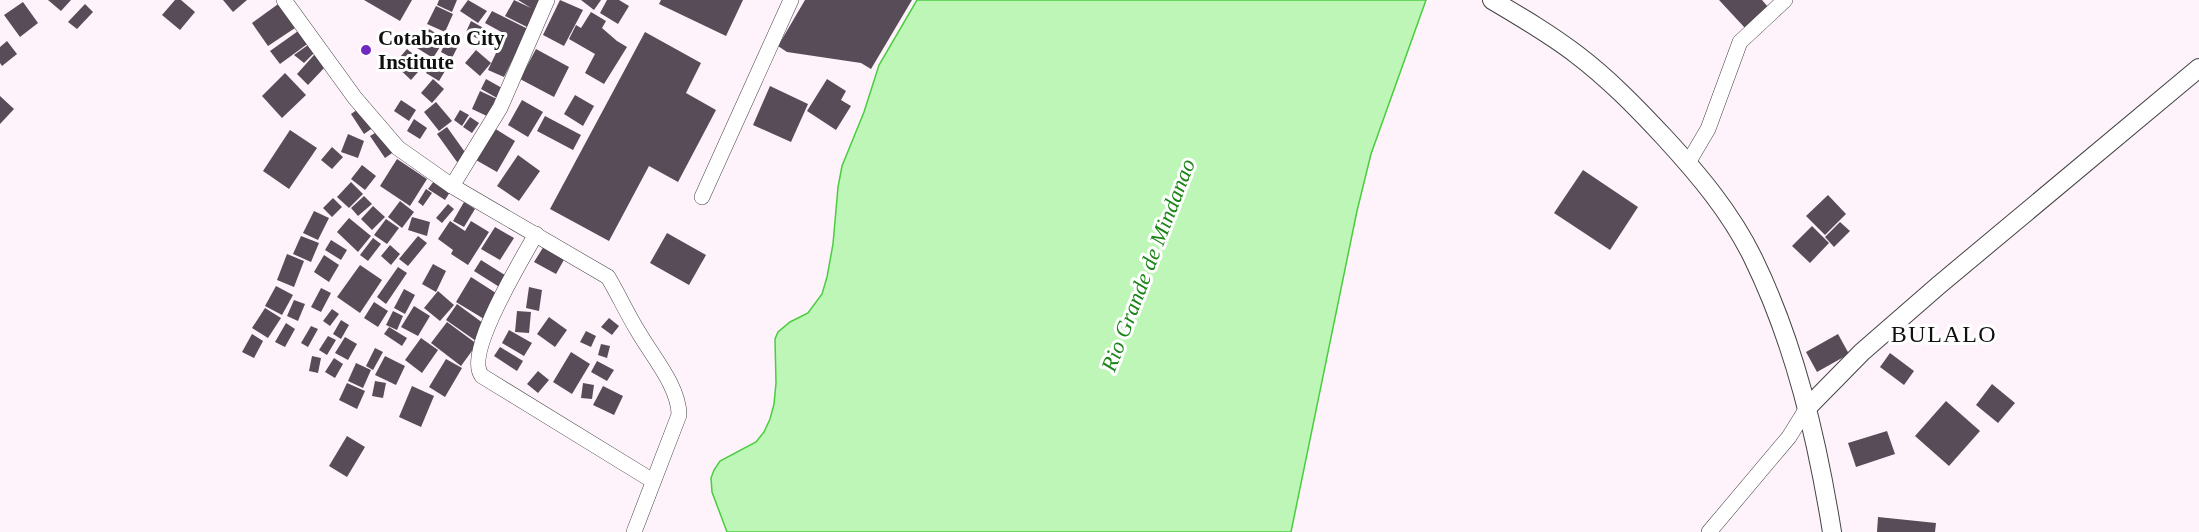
<svg xmlns="http://www.w3.org/2000/svg" width="2199" height="532" font-family="'Times New Roman',serif">
<style>
.water{fill:#bef6b8;stroke:#49cd3f;stroke-width:1.5}
.building{fill:#584c59}
.lines{fill:none;stroke-linecap:round;stroke-linejoin:round}
.minor-casing{stroke:#434343;stroke-width:16}
.tertiary-casing{stroke:#434343;stroke-width:20}
.minor{stroke:#fff;stroke-width:15}
.tertiary{stroke:#fff;stroke-width:18}
.poi-dot{fill:#7127c0;stroke:#fff;stroke-width:2}
.labels{text-anchor:middle;dominant-baseline:central;stroke-width:6;stroke-linejoin:round;paint-order:stroke}
.poi-label{font-size:21px;font-weight:bold;fill:#101010;stroke:#fff;text-anchor:start}
.water-label{font-size:22px;font-style:italic;fill:#1b8517;stroke:#fff}
.quarter-label{font-size:24px;letter-spacing:1.5px;fill:#101010;stroke:#fff}
</style>
<rect width="100%" height="100%" fill="#fff3fb"/>
<path class="water" d="M917 0H1426L1371 154 1357 211 1291 532H727L712 492 711 478 714 470 720 461 756 442 764 432 770 419 774 404 776 383 775 339 778 332 790 322 808 313 822 294 827 277 833 244 838 187 842 166 864 112 879 65Z"/>
<g class="building">
<path d="M48 0H71L61 11Z"/>
<path d="M175 0H181L195 12 180 30 162 15Z"/>
<path d="M223 0H247L233 12Z"/>
<path d="M364 0H412L400 21Z"/>
<path d="M439 0H457L452 12 437 5Z"/>
<path d="M468 0 487 11 478 23 460 11Z"/>
<path d="M514 0 531 8 518 0H544L529 28 505 16Z"/>
<path d="M560 0 583 10 564 46 543 35Z"/>
<path d="M581 0H601L594 10Z"/>
<path d="M607 0H619L629 6 618 24 600 13Z"/>
<path d="M661 0H743L726 36 659 4Z"/>
<path d="M805 0H912L871 69 861 63 787 52 778 46Z"/>
<path d="M1719 0H1762L1768 7 1745 28Z"/>
<path d="M23 2 38 23 20 37 4 15Z"/>
<path d="M281 2 298 26 268 46 252 23Z"/>
<path d="M85 4 93 12 77 29 68 22Z"/>
<path d="M436 6 453 14 445 32 427 24Z"/>
<path d="M492 11 528 29 504 77 488 70 505 34 485 23Z"/>
<path d="M591 12 606 21 602 28 617 41 627 47 604 84 585 73 595 54 569 39 576 25 581 28Z"/>
<path d="M471 21 489 31 483 42 466 32Z"/>
<path d="M301 29 310 42 280 64 270 51Z"/>
<path d="M429 29 445 39 433 58 417 48Z"/>
<path d="M645 32 701 63 686 93 716 110 678 182 649 166 609 241 550 209Z"/>
<path d="M447 39 459 44 452 58 441 52Z"/>
<path d="M7 41 17 54 2 66 0 63V47Z"/>
<path d="M308 45 315 52 304 63 294 55Z"/>
<path d="M407 49 425 64 411 80 394 64Z"/>
<path d="M536 49 569 67 554 97 520 79Z"/>
<path d="M476 50 491 63 480 76 465 63Z"/>
<path d="M314 55 326 66 308 85 297 74Z"/>
<path d="M436 58 448 66 439 81 426 73Z"/>
<path d="M285 73 306 95 282 118 262 96Z"/>
<path d="M433 79 444 89 432 103 421 93Z"/>
<path d="M486 79 502 88 497 98 481 89Z"/>
<path d="M827 79 846 91 841 100 851 106 836 130 807 111Z"/>
<path d="M770 86 808 104 791 142 753 125Z"/>
<path d="M480 91 497 99 489 117 472 109Z"/>
<path d="M575 95 594 106 583 126 564 114Z"/>
<path d="M0 96 14 109 0 124Z"/>
<path d="M401 100 416 110 409 121 394 111Z"/>
<path d="M522 100 543 112 528 137 508 125Z"/>
<path d="M436 102 452 121 439 131 424 112Z"/>
<path d="M361 107 374 127 364 134 351 114Z"/>
<path d="M460 110 469 115 462 126 454 120Z"/>
<path d="M545 116 581 135 573 150 537 131Z"/>
<path d="M470 117 479 123 472 133 463 127Z"/>
<path d="M414 119 427 128 420 139 407 131Z"/>
<path d="M447 127 467 155 457 162 437 134Z"/>
<path d="M494 128 515 141 497 172 476 160Z"/>
<path d="M290 130 317 148 289 189 263 171Z"/>
<path d="M380 130 395 151 385 158 370 136Z"/>
<path d="M348 134 364 141 358 158 341 152Z"/>
<path d="M332 147 343 157 332 169 321 160Z"/>
<path d="M518 155 540 171 519 201 497 186Z"/>
<path d="M397 159 427 179 410 206 380 186Z"/>
<path d="M362 165 376 176 365 190 351 179Z"/>
<path d="M1583 170 1638 207 1610 250 1554 213Z"/>
<path d="M434 181 450 192 445 200 428 189Z"/>
<path d="M351 182 363 194 349 208 337 197Z"/>
<path d="M426 189 432 193 423 206 418 202Z"/>
<path d="M1828 195 1846 214 1825 235 1806 216Z"/>
<path d="M364 196 372 204 358 216 351 208Z"/>
<path d="M333 198 342 207 332 217 323 208Z"/>
<path d="M400 201 414 212 402 228 388 217Z"/>
<path d="M464 202 475 209 464 227 453 221Z"/>
<path d="M448 204 454 209 442 223 436 218Z"/>
<path d="M373 206 385 217 372 230 361 219Z"/>
<path d="M314 211 329 218 318 240 303 233Z"/>
<path d="M412 217 430 222 427 236 408 230Z"/>
<path d="M349 218 371 236 358 252 337 232Z"/>
<path d="M386 219 399 228 387 244 374 235Z"/>
<path d="M450 221 465 231 471 221 489 232 468 265 451 254 453 250 438 239Z"/>
<path d="M1840 222 1850 231 1834 247 1825 237Z"/>
<path d="M1812 226 1829 243 1810 263 1792 246Z"/>
<path d="M495 227 514 238 500 260 481 249Z"/>
<path d="M667 233 706 255 689 285 650 263Z"/>
<path d="M301 236 319 243 311 262 293 254Z"/>
<path d="M418 236 427 243 408 266 399 259Z"/>
<path d="M373 238 381 244 368 261 360 255Z"/>
<path d="M331 240 347 250 341 260 325 250Z"/>
<path d="M390 245 400 254 391 265 381 256Z"/>
<path d="M544 246 565 258 556 274 534 262Z"/>
<path d="M287 254 304 261 294 287 277 280Z"/>
<path d="M324 255 339 265 329 282 314 272Z"/>
<path d="M481 260 508 277 501 288 474 271Z"/>
<path d="M433 264 446 271 436 292 422 284Z"/>
<path d="M360 265 382 280 360 313 337 297Z"/>
<path d="M398 267 407 273 386 304 377 297Z"/>
<path d="M471 277 499 295 484 319 456 302Z"/>
<path d="M276 286 293 295 282 315 265 306Z"/>
<path d="M529 287 542 290 539 311 526 308Z"/>
<path d="M321 288 331 293 321 312 311 307Z"/>
<path d="M404 289 415 295 405 314 394 308Z"/>
<path d="M438 291 454 305 440 321 424 308Z"/>
<path d="M294 300 305 304 298 321 287 316Z"/>
<path d="M374 302 388 311 378 327 364 318Z"/>
<path d="M457 304 487 326 476 341 446 320Z"/>
<path d="M414 306 430 316 418 336 401 327Z"/>
<path d="M265 308 281 318 268 338 252 328Z"/>
<path d="M332 309 339 314 330 326 323 321Z"/>
<path d="M393 311 403 316 397 330 386 325Z"/>
<path d="M517 311 531 312 529 333 515 332Z"/>
<path d="M549 317 567 330 555 347 537 334Z"/>
<path d="M609 318 619 326 612 335 601 327Z"/>
<path d="M341 320 349 325 341 339 333 334Z"/>
<path d="M447 322 477 344 461 366 431 343Z"/>
<path d="M286 323 295 329 285 347 275 342Z"/>
<path d="M311 326 318 329 308 347 301 343Z"/>
<path d="M389 327 407 338 402 346 384 334Z"/>
<path d="M509 330 532 343 524 356 502 343Z"/>
<path d="M586 331 596 336 591 347 580 342Z"/>
<path d="M252 334 263 341 254 358 242 352Z"/>
<path d="M1838 334 1849 354 1817 372 1806 352Z"/>
<path d="M328 336 336 340 327 355 319 350Z"/>
<path d="M345 337 357 344 348 360 335 353Z"/>
<path d="M421 338 438 350 422 373 405 360Z"/>
<path d="M601 344 610 346 607 358 598 355Z"/>
<path d="M500 347 523 361 517 371 494 356Z"/>
<path d="M375 348 383 352 373 370 366 366Z"/>
<path d="M571 352 590 364 572 394 553 382Z"/>
<path d="M1890 353 1914 371 1904 385 1880 367Z"/>
<path d="M312 356 321 358 318 373 309 371Z"/>
<path d="M385 356 405 366 396 385 375 375Z"/>
<path d="M334 358 343 364 335 378 325 372Z"/>
<path d="M446 359 462 368 445 397 429 387Z"/>
<path d="M597 361 614 370 607 381 591 372Z"/>
<path d="M356 363 371 370 363 388 348 381Z"/>
<path d="M538 371 549 380 538 393 527 384Z"/>
<path d="M375 381 386 383 383 398 372 396Z"/>
<path d="M347 383 365 391 357 409 339 400Z"/>
<path d="M583 383 594 385 592 399 581 398Z"/>
<path d="M1992 384 2015 403 1998 423 1976 405Z"/>
<path d="M412 386 434 396 421 427 399 417Z"/>
<path d="M603 386 623 396 614 415 593 405Z"/>
<path d="M1946 401 1980 431 1949 466 1915 436Z"/>
<path d="M1887 431 1895 454 1856 467 1848 443Z"/>
<path d="M347 436 365 447 347 477 329 466Z"/>
<path d="M1878 517 1936 523 1935 532H1877Z"/>
</g>
<g class="lines">
<g class="minor-casing">
<g id="minor">
<path d="M284 0 355 98 398 148 452 186 608 277 612 284C621 300 629 317 639 333 653 357 679 387 679 415L634 532"/>
<path d="M1688 163 1708 129 1740 42 1785 0"/>
<path d="M452 186 500 108 547 0"/>
<path d="M702 197 791 0"/>
<path d="M536 234C523 258 463 354 482 376L653 481"/>
<path d="M1709 532 1789 437 1807 408"/>
</g>
</g>
<g class="tertiary-casing">
<g id="tertiary">
<path d="M1492 0C1521 17 1550 34 1576 54 1609 79 1637 108 1665 138 1699 175 1731 213 1753 258 1795 344 1817 439 1832 532"/>
<path d="M1807 408 1862 352 1939 285 2199 68"/>
</g>
</g>
<use href="#minor" class="minor"/>
<use href="#tertiary" class="tertiary"/>
</g>
<circle class="poi-dot" cx="366" cy="50" r="6"/>
<g class="labels">
<g class="poi-label">
<text x="378" y="38">Cotabato City<tspan x="378" dy="24">Institute</tspan></text>
</g>
<g class="water-label">
<text transform="translate(1148 265) rotate(-69)">Rio Grande de Mindanao</text>
</g>
<g class="quarter-label">
<text x="1944" y="334">BULALO</text>
</g>
</g>
</svg>
